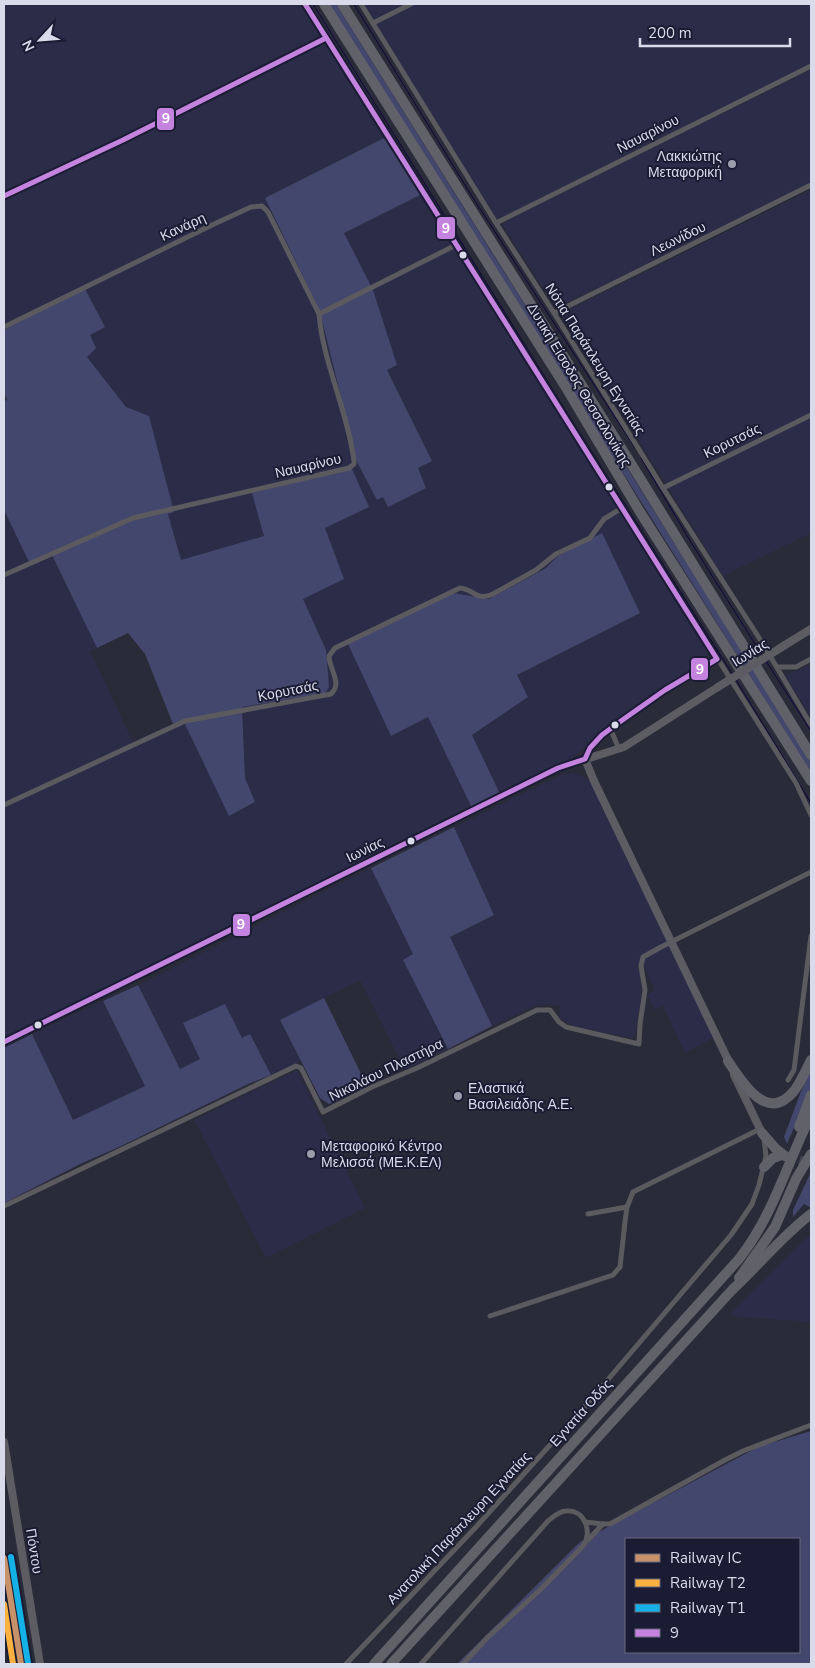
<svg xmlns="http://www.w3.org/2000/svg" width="815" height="1668" font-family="'Nunito Sans',sans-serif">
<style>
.built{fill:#2b2d48}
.green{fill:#44476d;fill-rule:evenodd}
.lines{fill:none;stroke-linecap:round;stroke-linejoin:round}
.stream{stroke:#11043d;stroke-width:1}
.highway-tunnel{stroke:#444553;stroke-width:10;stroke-dasharray:10 5;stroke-linecap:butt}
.street{stroke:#5a5a5f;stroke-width:5}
.secondary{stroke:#5c5c62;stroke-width:8}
.highway{stroke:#606169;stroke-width:10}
.secondary-bridge{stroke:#5c5c62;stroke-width:8}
.bus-1-casing{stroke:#1a1c33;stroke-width:9}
.bus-1{stroke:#c483df;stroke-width:5}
.rail-1-casing{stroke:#1a1c33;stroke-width:10}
.rail-2-casing{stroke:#1a1c33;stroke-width:10}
.rail-3-casing{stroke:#1a1c33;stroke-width:10}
.rail-1{stroke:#c7916a;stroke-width:6}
.rail-2{stroke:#fbb040;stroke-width:6}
.rail-3{stroke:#14b1e7;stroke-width:6}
.poi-dot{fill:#9c9dac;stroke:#1a1c33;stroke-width:2}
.bus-dot{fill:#d9dbeb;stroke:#1a1c33;stroke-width:2}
.labels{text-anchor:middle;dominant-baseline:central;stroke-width:4;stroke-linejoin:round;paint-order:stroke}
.street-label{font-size:14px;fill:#d9dbeb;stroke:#1a1c33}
.poi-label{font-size:14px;fill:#d9dbeb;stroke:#1a1c33;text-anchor:start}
.line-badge{stroke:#1a1c33;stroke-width:2}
.badge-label{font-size:14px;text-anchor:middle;font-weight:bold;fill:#fff}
</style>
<rect width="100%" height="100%" fill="#2a2b38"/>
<g class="built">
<path d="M4 4H303L386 137 265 199 316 303 323 324 357 462 377 500 383 497 388 506 426 487 418 468 431 461 387 370 397 365 373 290 343 233 422 194 708 651 706 661 637 704 605 729 572 758 500 794 472 735 528 697 516 675 640 613 558 556 546 568 488 599 453 593 391 736 428 717 472 808 4 1037V510L29 562 51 553 97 648 90 651 133 742 183 719 230 816 255 802 245 779 242 706 325 693 326 650 303 599 325 528 369 507 253 493 264 536 181 560 168 514 174 512 126 407 87 357 90 335 85 289 4 330Z"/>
<path d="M361 4H811V67L496 223Z"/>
<path d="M811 70V183L556 308 503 226 506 220Z"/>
<path d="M811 190V533L723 576 560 314Z"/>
<path d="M811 665V717L785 675Z"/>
<path d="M572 773 583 776 591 782 715 1037 685 1053 663 1006 654 1010 648 996 649 994 655 990 644 966 640 968 641 997 635 1035 631 1038 576 1027 559 1018 561 1006 549 1004 535 1006 492 1026 450 937 494 915 454 827 523 793 564 774Z"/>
<path d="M371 868 413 954 403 960 448 1049 405 1070 360 980 280 1020 301 1061 271 1075 250 1034 179 1069 138 985Z"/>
<path d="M103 1001 145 1086 73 1120 32 1034Z"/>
<path d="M297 1070 365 1208 266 1258 194 1120Z"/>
<path d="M811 1235V1322L740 1317 730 1314 805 1239Z"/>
</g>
<g class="green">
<path d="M329 4H336L811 761V773Z"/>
<path d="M386 137 422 194 344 233 373 290 397 365 387 370 432 461 418 468 426 488 388 507 383 497 377 500 357 462 323 324 316 303 265 198Z"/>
<path d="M85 289 105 327 90 335 96 348 87 357 126 407 149 416 174 512 168 514 181 560 264 536 252 493 352 469 369 507 325 528 344 579 303 599 326 650 329 687 325 693 242 707 245 778 255 802 229 816 183 720 173 724 145 654 128 633 97 648 51 553 29 562 4 510V401L7 400 4 392V330Z"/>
<path d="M602 533 640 613 517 675 528 697 472 735 500 794 472 808 428 717 391 736 348 644 453 593 489 599 546 568 558 556Z"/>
<path d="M454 827 494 915 450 937 492 1026 448 1049 403 960 413 954 371 868Z"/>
<path d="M138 985 180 1069 200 1059 183 1023 225 1004 242 1038 250 1034 271 1075 248 1084 119 1147 80 1164 4 1203V1048L32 1034 73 1120 145 1086 103 1001Z"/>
<path d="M324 998 367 1086 329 1104 320 1098 280 1020Z"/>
<path d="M811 1070V1088L787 1144 784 1137C793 1114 800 1091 811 1070Z"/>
<path d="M811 1172V1208L804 1204 793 1217V1210Z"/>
<path d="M811 1431V1664H457L580 1542 758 1447ZM626 1539H799V1652H626Z"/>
</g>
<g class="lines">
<g class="stream">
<path d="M313 4 571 419 733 675"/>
<path d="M354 4 473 198 635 448"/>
<path d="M641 458 689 539 762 655"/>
<path d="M766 661 811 731"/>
<path d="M736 680 811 803"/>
</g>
<path class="highway-tunnel" d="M785 1156 811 1164"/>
<g class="street">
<path d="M305 4 796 783 811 815"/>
<path d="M361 4 496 223 554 313 663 488 763 644 811 725"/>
<path d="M373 23 411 4"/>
<path d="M4 196 123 140 326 38"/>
<path d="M496 223 811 66"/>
<path d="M554 313 811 185"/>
<path d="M319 314 456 245"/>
<path d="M4 327 212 225 251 207 262 206 268 212 319 314C323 363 348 412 354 461V464L349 468 133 518 4 575"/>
<path d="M663 488 811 415"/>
<path d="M777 667H796L811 659"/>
<path d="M610 728 619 749"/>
<path d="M585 759C585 735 694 673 717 659"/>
<path d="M4 805 185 721 331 694C343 683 329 669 329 656L335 648 460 588C474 589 476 602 493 594L536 570 556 554 590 538 604 519 622 508"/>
<path d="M788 1080 794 1070 811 936"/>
<path d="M4 1206 296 1066 301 1068 323 1112 372 1087 417 1068 537 1010H550L559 1022 566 1027 639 1044 640 1024 645 990 641 966 643 957 661 947 811 872"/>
<path d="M588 1214 627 1207"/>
<path d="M490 1316 613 1275 620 1267 625 1222 627 1207 633 1192 760 1129"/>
<path d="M585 1522 603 1524H610L725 1460 743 1451 811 1425"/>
<path d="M588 1540 603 1524"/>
<path d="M346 1664 476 1527 588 1403 731 1235 752 1204 759 1185 766 1156 764 1139"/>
<path d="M421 1664 548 1521C553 1517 559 1511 566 1511 585 1509 593 1533 583 1546L540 1590 488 1637 463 1664"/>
</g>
<g class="secondary">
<path d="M785 645 811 629"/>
<path d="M585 759 594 781 730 1064"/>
<path d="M4 1042 558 768 624 747 718 687"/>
<path d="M734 1075 762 1133"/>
<path d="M4 1442 40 1664"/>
</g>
<g class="highway">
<path d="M324 4 565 386 640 512 811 781"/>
<path d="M342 4 630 462 811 755"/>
<path d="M728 1061C742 1082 767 1124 794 1091 801 1082 806 1070 811 1060"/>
<path d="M799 1127 811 1095"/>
<path d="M762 1133 776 1149 785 1156"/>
<path d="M764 1167 773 1158 782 1155"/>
<path d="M739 1278 775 1227 796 1179 811 1154"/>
<path d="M374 1664 739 1259C773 1216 787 1163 811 1115"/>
<path d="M391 1664 732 1290C759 1265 782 1236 811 1214"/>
</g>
<path class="secondary-bridge" d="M718 687 785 645"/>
<g class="bus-1-casing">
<g id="bus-1">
<path d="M4 196 123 140 326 38"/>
<path d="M4 1042 558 768 585 759 590 748 602 735 621 721 665 690 717 659 305 4"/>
</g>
</g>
<use href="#bus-1" class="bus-1"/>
<g class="rail-1-casing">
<path id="rail-1" d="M4 1558 21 1664"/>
</g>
<g class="rail-2-casing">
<path id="rail-2" d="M4 1604 13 1664"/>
</g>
<g class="rail-3-casing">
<path id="rail-3" d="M11 1557 28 1663"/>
</g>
<use href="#rail-1" class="rail-1"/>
<use href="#rail-2" class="rail-2"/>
<use href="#rail-3" class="rail-3"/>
</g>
<g class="poi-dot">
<circle cx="732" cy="164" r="5"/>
<circle cx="458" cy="1096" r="5"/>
<circle cx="311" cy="1154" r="5"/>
</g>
<g class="bus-dot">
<circle cx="463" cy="255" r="4.5"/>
<circle cx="609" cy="487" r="4.5"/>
<circle cx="615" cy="725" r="4.5"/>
<circle cx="411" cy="841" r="4.5"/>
<circle cx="38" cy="1025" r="4.5"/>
</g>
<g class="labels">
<g class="street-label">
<text transform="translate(648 134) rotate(-27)">Ναυαρίνου</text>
<text transform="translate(183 227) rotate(-25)">Κανάρη</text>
<text transform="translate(678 239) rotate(-26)">Λεωνίδου</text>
<text transform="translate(595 359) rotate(58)">Νότια Παράπλευρη Εγνατίας</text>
<text transform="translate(579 385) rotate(59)">Δυτική Είσοδος Θεσσαλονίκης</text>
<text transform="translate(732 441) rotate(-26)">Κορυτσάς</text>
<text transform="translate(308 466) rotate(-13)">Ναυαρίνου</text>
<text transform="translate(750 653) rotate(-32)">Ιωνίας</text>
<text transform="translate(288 691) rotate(-11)">Κορυτσάς</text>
<text transform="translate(365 850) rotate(-26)">Ιωνίας</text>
<text transform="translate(386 1070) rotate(-26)">Νικολάου Πλαστήρα</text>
<text transform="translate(581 1413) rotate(-48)">Εγνατία Οδός</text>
<text transform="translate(459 1528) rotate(-47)">Ανατολική Παράπλευρη Εγνατίας</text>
<text transform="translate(34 1551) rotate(81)">Πόντου</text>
</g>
<g class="poi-label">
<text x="722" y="156" text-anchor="end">Λακκιώτης<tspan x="722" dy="16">Μεταφορική</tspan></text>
<text x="468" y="1088">Ελαστικά<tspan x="468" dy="16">Βασιλειάδης Α.Ε.</tspan></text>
<text x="321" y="1146">Μεταφορικό Κέντρο<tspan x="321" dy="16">Μελισσά (ΜΕ.Κ.ΕΛ)</tspan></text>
</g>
</g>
<g class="line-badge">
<rect x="156" y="107" width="19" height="24" rx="5" fill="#c483df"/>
<rect x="436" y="216" width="20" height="24" rx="5" fill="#c483df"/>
<rect x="690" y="657" width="19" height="24" rx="5" fill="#c483df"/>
<rect x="232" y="913" width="19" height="24" rx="5" fill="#c483df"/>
</g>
<g class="badge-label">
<text x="166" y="123">9</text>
<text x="446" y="233">9</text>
<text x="700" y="674">9</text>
<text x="241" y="929">9</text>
</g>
<rect width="815" height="1668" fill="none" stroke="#d9dbeb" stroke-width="10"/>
<rect x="625" y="1538" width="175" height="115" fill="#1a1c33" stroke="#66687d"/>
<rect x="635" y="1554" width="25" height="8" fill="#c7916a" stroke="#66687d"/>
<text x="670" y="1563" font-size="15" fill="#d9dbeb">Railway IC</text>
<rect x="635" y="1579" width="25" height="8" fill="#fbb040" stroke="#66687d"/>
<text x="670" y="1588" font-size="15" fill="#d9dbeb">Railway T2</text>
<rect x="635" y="1604" width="25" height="8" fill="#14b1e7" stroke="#66687d"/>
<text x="670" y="1613" font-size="15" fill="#d9dbeb">Railway T1</text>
<rect x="635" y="1629" width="25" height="8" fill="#c483df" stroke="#66687d"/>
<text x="670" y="1638" font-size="15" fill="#d9dbeb">9</text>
<g transform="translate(40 40) rotate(244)" stroke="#1a1c33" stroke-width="4" paint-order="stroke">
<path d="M0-4L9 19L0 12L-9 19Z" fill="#d9dbeb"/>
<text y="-8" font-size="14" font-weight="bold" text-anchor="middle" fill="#d9dbeb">N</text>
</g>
<path d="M640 38v8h150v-8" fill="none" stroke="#d9dbeb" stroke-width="2.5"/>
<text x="648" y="38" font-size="15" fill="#d9dbeb" stroke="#1a1c33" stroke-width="4" paint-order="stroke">200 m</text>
</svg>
